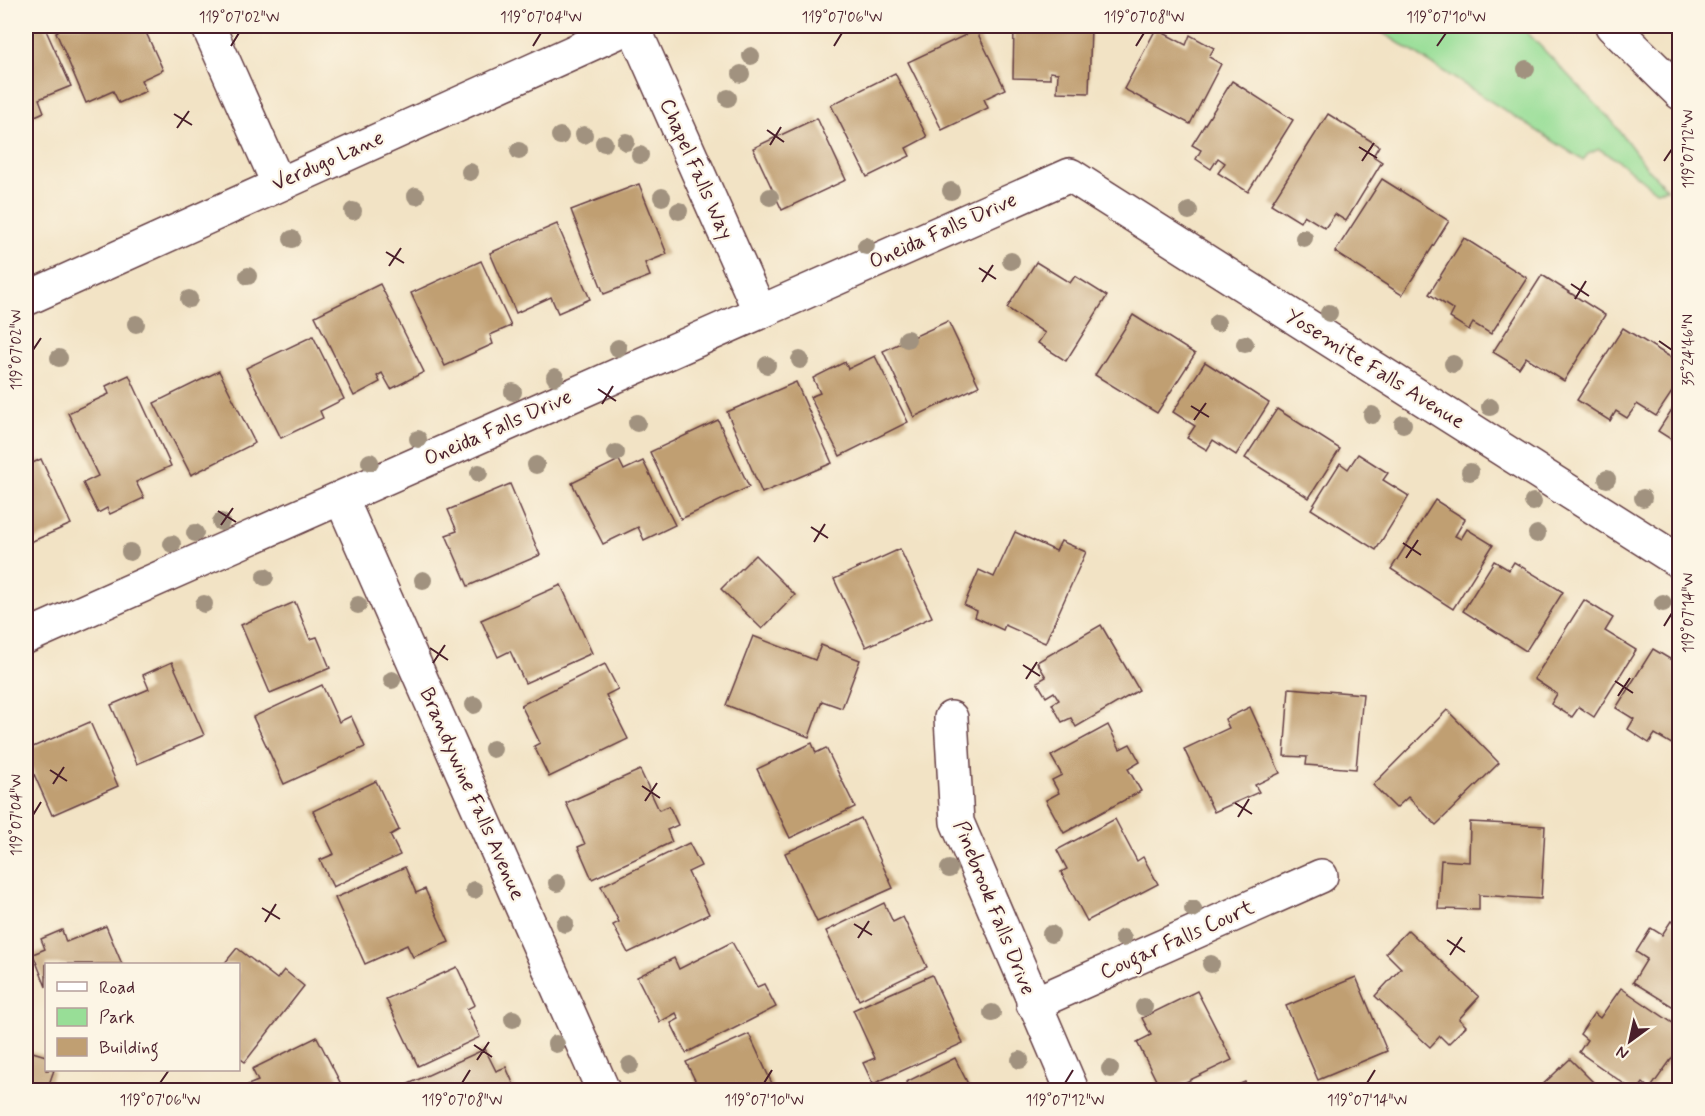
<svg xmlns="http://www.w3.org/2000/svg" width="1705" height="1116" font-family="Mynerve,sans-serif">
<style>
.green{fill:#98de97;stroke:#717e61;stroke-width:1.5}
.building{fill:#c09f72}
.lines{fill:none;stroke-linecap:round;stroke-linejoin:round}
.street-casing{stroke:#633c42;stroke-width:36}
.secondary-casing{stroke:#633c42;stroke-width:36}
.street{stroke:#fff;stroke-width:33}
.secondary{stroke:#fff;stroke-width:33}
.tree{fill:#a1927f}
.ticks{fill:none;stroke:#4a1f2b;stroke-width:2}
.labels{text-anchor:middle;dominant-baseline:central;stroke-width:4.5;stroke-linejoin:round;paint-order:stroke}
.street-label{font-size:21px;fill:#4a1f2b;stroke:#fcf5e5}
.neatline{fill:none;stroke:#4a1f2b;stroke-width:2}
.ticks-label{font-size:15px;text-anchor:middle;fill:#4a1f2b}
</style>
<rect width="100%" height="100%" fill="#fcf5e5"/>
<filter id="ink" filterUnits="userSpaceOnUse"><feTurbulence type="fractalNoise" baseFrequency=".0167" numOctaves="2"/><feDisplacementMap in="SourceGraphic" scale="12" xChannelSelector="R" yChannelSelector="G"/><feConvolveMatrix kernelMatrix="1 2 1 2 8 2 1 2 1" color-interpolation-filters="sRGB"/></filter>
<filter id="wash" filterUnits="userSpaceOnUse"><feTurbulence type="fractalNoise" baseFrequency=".008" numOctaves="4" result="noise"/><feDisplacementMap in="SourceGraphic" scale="24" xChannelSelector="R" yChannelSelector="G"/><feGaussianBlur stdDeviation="1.35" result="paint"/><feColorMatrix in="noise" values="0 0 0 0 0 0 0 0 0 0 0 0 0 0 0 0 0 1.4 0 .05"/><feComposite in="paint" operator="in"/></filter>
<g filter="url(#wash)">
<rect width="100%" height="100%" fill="#f2e3c5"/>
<path class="green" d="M1372 26H1521L1612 121 1647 168 1667 189 1656 191 1616 159 1599 149 1588 154 1583 160Z"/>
<g id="blocks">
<g class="building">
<path d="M26 26H44L71 86 39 99 44 112 26 120Z"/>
<path d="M56 26H143L163 70 141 80 146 91 119 103 113 91 86 103 56 32 58 31Z"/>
<path d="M1014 26H1091L1089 93 1057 92 1058 73 1050 72V79L1013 78Z"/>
<path d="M1156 29 1186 45 1190 35 1214 48 1209 57 1221 64 1190 124 1124 89Z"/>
<path d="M976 30 1005 89 984 99 988 108 942 130 908 62Z"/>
<path d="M895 73 927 137 906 148 910 156 867 177 831 105Z"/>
<path d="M1232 81 1293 120 1248 192 1218 173 1225 163 1218 158 1211 169 1196 159 1201 150 1192 145Z"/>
<path d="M1328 114 1379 146 1373 156 1382 162 1346 221 1335 214 1325 228 1304 215 1300 222 1271 204Z"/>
<path d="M817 118 846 180 782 210 753 148Z"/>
<path d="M1382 179 1449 221 1402 295 1335 252Z"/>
<path d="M639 184 667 254 645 263 650 276 604 294 571 210Z"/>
<path d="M557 224 590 299 558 313 551 297 516 313 490 253Z"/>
<path d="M1464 238 1527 278 1491 334 1473 323 1469 330 1450 318 1454 310 1429 294Z"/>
<path d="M481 261 511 326 490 335 493 344 445 366 411 293Z"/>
<path d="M1036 262 1070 283 1075 276 1107 296 1066 361 1038 343 1045 333 1007 308Z"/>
<path d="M1542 275 1605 315 1564 381 1526 357 1519 368 1493 352Z"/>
<path d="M380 284 424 372 391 389 382 373 377 376 380 382 354 396 315 316Z"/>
<path d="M1133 315 1195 354 1157 413 1095 375Z"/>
<path d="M948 321 979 386 914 417 883 351Z"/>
<path d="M1623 328 1680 363V380L1656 416 1637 404 1627 418 1616 411 1610 421 1577 400Z"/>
<path d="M313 336 344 399 320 411 323 418 281 438 246 368Z"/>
<path d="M875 356 908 422 840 456 810 397 820 393 813 378 845 362 848 369Z"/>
<path d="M1205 362 1269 403 1236 455 1213 440 1207 450 1187 438 1195 426 1173 412Z"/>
<path d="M219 371 255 443 191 475 154 403Z"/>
<path d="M129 375 171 466 136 482 144 498 110 514 107 508 98 513 83 483 98 476 68 413 109 394 106 386Z"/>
<path d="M796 382 832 463 762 493 727 412Z"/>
<path d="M1680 397V445L1658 431Z"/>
<path d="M1277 409 1340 449 1309 498 1245 458Z"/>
<path d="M718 420 749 487 681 519 650 452Z"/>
<path d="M1358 454 1388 473 1383 480 1409 496 1376 550 1311 509 1340 463 1348 469Z"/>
<path d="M41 459 71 524 26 544V466Z"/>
<path d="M619 460 624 470 643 461 675 525 644 540 638 527 603 544 572 483Z"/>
<path d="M510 484 540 555 468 586 446 535 457 531 448 510Z"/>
<path d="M1435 500 1465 519 1455 536 1461 539 1467 529 1493 545 1453 609 1391 569Z"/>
<path d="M1015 532 1056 551 1061 541 1086 552 1045 643 1005 625 1003 630 975 617 977 611 964 605 979 570 994 577Z"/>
<path d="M900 549 932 617 866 647 834 579Z"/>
<path d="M755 555 795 595 762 629 721 589Z"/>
<path d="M1494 561 1509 570 1514 562 1563 592 1526 651 1463 611Z"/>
<path d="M561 585 592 653 525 683 510 651 498 657 481 620Z"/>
<path d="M1584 600 1613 618 1605 631 1636 650 1594 717 1579 707 1572 717 1551 704 1557 694 1534 679Z"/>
<path d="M295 602 310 639 317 637 330 668 270 693 241 625Z"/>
<path d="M1101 625 1139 690 1076 727 1071 718 1062 722 1052 704 1059 700 1054 692 1046 697 1037 682 1046 677 1037 662Z"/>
<path d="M753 636 815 660 821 645 860 660 842 708 822 701 809 737 726 705Z"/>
<path d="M1653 649 1680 665V749L1655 734 1649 743 1628 729 1634 719 1616 708Z"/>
<path d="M172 662 204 735 137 764 111 705 149 689 143 675Z"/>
<path d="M605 664 618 689 606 695 628 739 549 777 534 746 540 743 521 705Z"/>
<path d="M322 685 339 722 351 716 365 747 284 784 253 717Z"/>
<path d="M1289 688 1363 694 1356 769 1306 765 1307 757 1284 756Z"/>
<path d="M1250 707 1280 773 1255 785 1259 792 1214 812 1184 749 1229 728 1225 719Z"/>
<path d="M1447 710 1499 763 1436 825 1408 797 1396 808 1373 785Z"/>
<path d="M90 722 118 786 52 815 26 756V750Z"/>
<path d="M1108 725 1120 749 1130 744 1140 762 1128 769 1141 791 1064 833 1046 800 1059 793 1052 780 1062 775 1051 756Z"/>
<path d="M812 743 816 753 826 748 855 807 790 838 757 769Z"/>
<path d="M640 770 659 810 669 806 678 825 667 830 672 842 592 879 578 847 585 844 566 803Z"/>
<path d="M376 781 399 830 390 835 400 855 333 887 320 860 334 854 313 811Z"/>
<path d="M861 818 893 888 817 922 785 853Z"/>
<path d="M1115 819 1137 861 1143 857 1158 884 1087 921 1061 872 1067 869 1057 850Z"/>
<path d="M1470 822 1545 826 1541 899 1479 895V910L1438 909 1441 860 1469 862Z"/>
<path d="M689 843 701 866 688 872 709 914 628 953 613 925 619 922 601 886Z"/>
<path d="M405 867 416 893 425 889 449 942 413 957 407 945 365 964 335 898Z"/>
<path d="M884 903 893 922 903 917 927 967 859 1000 826 931Z"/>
<path d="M1671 921 1680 926V1011L1633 982 1647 959 1636 952 1651 928 1662 935Z"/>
<path d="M106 926 122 964H46V987L33 954 45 949 41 939 62 930 66 942Z"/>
<path d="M1408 930 1479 997 1459 1019 1466 1026 1448 1044 1440 1036 1430 1047 1375 996 1401 968 1386 953Z"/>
<path d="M732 942 757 987 764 984 776 1007 686 1053 671 1023 679 1019 676 1013 660 1022 637 977 674 958 679 969Z"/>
<path d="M237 948 277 979 284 970 304 986 245 1062 238 1057V964H224Z"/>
<path d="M457 967 475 1005 467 1009 480 1037 418 1066 386 999Z"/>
<path d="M932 975 963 1043 873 1084 863 1063 875 1058 853 1010Z"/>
<path d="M1356 977 1387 1051 1318 1080 1286 1006Z"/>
<path d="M1621 988 1680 1028V1047L1650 1089 1643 1083 1638 1090H1633L1579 1052 1587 1040 1580 1034 1594 1013 1600 1018Z"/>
<path d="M1197 991 1232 1060 1169 1090H1161L1137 1042 1151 1035 1142 1018Z"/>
<path d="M749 1034 775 1090H690L689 1087 697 1084 686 1062Z"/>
<path d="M317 1037 344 1090H250L248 1085 258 1081 252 1069Z"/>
<path d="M485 1049 496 1071 506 1067 516 1090H407L404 1086Z"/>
<path d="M26 1050 46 1056V1070H54L47 1090 26 1088Z"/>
<path d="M955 1058 971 1090H910L906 1082Z"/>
<path d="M1570 1059 1601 1090H1537Z"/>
<path d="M1245 1082 1249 1090H1226Z"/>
</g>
</g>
</g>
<g filter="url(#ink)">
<use href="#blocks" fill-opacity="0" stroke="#633c42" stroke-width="1.5"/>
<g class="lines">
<g class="street-casing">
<g id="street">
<path d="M208 26 278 183"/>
<path d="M633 26 760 312"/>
<path d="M341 498 603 1090"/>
<path d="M26 637 1070 175 1680 562"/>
<path d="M951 718 957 822 1072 1090"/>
<path d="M1033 1004 1321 876"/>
</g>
</g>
<g class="secondary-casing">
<g id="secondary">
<path d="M1612 26 1680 93"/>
<path d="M26 299 631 26"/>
</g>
</g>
<use href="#street" class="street"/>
<use href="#secondary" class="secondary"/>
</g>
<g class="tree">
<circle cx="751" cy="56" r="9"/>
<circle cx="1526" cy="69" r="9"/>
<circle cx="741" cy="74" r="9"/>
<circle cx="728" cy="98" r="9"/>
<circle cx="584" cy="135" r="9"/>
<circle cx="560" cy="136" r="9"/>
<circle cx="626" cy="142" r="9"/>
<circle cx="604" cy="143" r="9"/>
<circle cx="519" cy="151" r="9"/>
<circle cx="640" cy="155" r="9"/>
<circle cx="470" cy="172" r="9"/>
<circle cx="951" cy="191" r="9"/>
<circle cx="416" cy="196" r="9"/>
<circle cx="662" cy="197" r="9"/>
<circle cx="770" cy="197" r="9"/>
<circle cx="353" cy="211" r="9"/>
<circle cx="679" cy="211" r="9"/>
<circle cx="1189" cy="211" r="9"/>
<circle cx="1304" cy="238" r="9"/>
<circle cx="292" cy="239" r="9"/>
<circle cx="866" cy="246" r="9"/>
<circle cx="1011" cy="261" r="9"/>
<circle cx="248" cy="276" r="9"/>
<circle cx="189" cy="299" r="9"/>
<circle cx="1329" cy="313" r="9"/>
<circle cx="1217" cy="323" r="9"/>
<circle cx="136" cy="324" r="9"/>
<circle cx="907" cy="339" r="9"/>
<circle cx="1245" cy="344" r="9"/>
<circle cx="618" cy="348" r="9"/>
<circle cx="59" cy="358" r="9"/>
<circle cx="800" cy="360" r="9"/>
<circle cx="1453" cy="364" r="9"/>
<circle cx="767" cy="365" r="9"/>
<circle cx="555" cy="377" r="9"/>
<circle cx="513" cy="392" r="9"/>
<circle cx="1490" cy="407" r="9"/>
<circle cx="1372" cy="415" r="9"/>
<circle cx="637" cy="423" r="9"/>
<circle cx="1403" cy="424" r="9"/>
<circle cx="418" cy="439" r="9"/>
<circle cx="616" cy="453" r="9"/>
<circle cx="370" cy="462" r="9"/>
<circle cx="536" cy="465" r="9"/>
<circle cx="1470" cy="472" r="9"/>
<circle cx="479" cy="473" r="9"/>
<circle cx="1607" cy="479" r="9"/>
<circle cx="1643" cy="498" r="9"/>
<circle cx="1533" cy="502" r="9"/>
<circle cx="221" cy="522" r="9"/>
<circle cx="195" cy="533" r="9"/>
<circle cx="1537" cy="534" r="9"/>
<circle cx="172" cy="544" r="9"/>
<circle cx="130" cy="552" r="9"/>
<circle cx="265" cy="577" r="9"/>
<circle cx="423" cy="580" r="9"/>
<circle cx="1663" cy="603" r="9"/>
<circle cx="204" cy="604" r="9"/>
<circle cx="358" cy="605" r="9"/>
<circle cx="392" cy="680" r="9"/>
<circle cx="474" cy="705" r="9"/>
<circle cx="493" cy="749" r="9"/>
<circle cx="949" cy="869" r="9"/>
<circle cx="557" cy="883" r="9"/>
<circle cx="474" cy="890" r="9"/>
<circle cx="1193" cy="909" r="9"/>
<circle cx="565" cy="924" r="9"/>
<circle cx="1051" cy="934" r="9"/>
<circle cx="1123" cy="938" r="9"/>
<circle cx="1211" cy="964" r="9"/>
<circle cx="1144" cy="1007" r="9"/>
<circle cx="992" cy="1013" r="9"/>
<circle cx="513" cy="1019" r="9"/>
<circle cx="556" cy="1044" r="9"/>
<circle cx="1020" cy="1060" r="9"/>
<circle cx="630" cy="1065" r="9"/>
<circle cx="1110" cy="1069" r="9"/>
</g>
</g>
<path class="ticks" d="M231 46 239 33M533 46 541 33M834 46 842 33M1136 46 1144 33M1437 46 1446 33M174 114 192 125M177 128 189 111M767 130 784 142M770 145 781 127M1359 147 1377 158M1362 161 1374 143M1664 161 1672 149M386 252 404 263M389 266 401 248M979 268 996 279M982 282 993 265M1571 284 1589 296M1575 299 1586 281M1659 341 1672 350M33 350 41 338M598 389 616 401M602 404 613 386M1191 406 1209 417M1194 420 1206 403M218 511 236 522M221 525 233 508M811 527 828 538M814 542 825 524M1403 543 1421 555M1406 558 1418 540M1664 626 1672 613M430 648 448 660M433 663 445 645M1023 665 1040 676M1026 679 1037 662M1615 681 1633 693M1618 696 1630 678M50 770 67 781M53 784 64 767M642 786 660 798M645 801 657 783M1235 803 1252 814M33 815 41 802M1238 817 1249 799M262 908 280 919M265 922 276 904M854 924 872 935M858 938 869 921M1447 940 1465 952M1450 955 1462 937M474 1045 492 1057M477 1060 489 1042M160 1083 169 1070M462 1083 470 1070M764 1083 772 1070M1065 1083 1073 1070M1367 1083 1375 1070"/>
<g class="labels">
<g class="street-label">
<text transform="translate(328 161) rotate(-24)">Verdugo Lane</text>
<text transform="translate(696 169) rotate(66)">Chapel Falls Way</text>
<text transform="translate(943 231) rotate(-24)">Oneida Falls Drive</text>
<text transform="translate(1375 369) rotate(32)">Yosemite Falls Avenue</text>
<text transform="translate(498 428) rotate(-24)">Oneida Falls Drive</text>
<text transform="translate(472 794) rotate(66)">Brandywine Falls Avenue</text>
<text transform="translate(994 908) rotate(68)">Pinebrook Falls Drive</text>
<text transform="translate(1177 940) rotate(-24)">Cougar Falls Court</text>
</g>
</g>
<rect width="1705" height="1116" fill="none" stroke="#fcf5e5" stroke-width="66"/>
<rect x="45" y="963" width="195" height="108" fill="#fcf5e5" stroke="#b59f9b" stroke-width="1.5"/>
<rect x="57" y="982" width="30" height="9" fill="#ffffff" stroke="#b59f9b" stroke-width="1.5"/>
<text x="99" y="993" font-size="18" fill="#4a1f2b">Road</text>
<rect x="57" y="1008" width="30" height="18" fill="#98de97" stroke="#b59f9b" stroke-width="1.5"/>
<text x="99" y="1023" font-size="18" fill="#4a1f2b">Park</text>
<rect x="57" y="1038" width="30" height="18" fill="#c09f72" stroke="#b59f9b" stroke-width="1.5"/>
<text x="99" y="1053" font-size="18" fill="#4a1f2b">Building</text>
<g transform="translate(1630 1041) rotate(213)" stroke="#fcf5e5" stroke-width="4.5" paint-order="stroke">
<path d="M0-4.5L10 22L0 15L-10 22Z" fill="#4a1f2b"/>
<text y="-9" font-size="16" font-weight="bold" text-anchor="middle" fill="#4a1f2b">N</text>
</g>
<rect x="33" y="33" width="1639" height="1050" class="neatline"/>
<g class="ticks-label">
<text x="239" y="22">119°07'02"W</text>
<text x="541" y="22">119°07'04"W</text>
<text x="842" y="22">119°07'06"W</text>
<text x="1144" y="22">119°07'08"W</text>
<text x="1446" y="22">119°07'10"W</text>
<text transform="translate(1688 149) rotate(-90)" y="5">119°07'12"W</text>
<text transform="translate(1688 350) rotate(-90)" y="5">35°24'46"N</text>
<text transform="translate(16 350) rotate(-90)" y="5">119°07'02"W</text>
<text transform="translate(1688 613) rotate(-90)" y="5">119°07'14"W</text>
<text transform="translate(16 815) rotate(-90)" y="5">119°07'04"W</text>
<text x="160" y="1105">119°07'06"W</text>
<text x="462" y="1105">119°07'08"W</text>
<text x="764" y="1105">119°07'10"W</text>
<text x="1065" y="1105">119°07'12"W</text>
<text x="1367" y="1105">119°07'14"W</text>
</g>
</svg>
